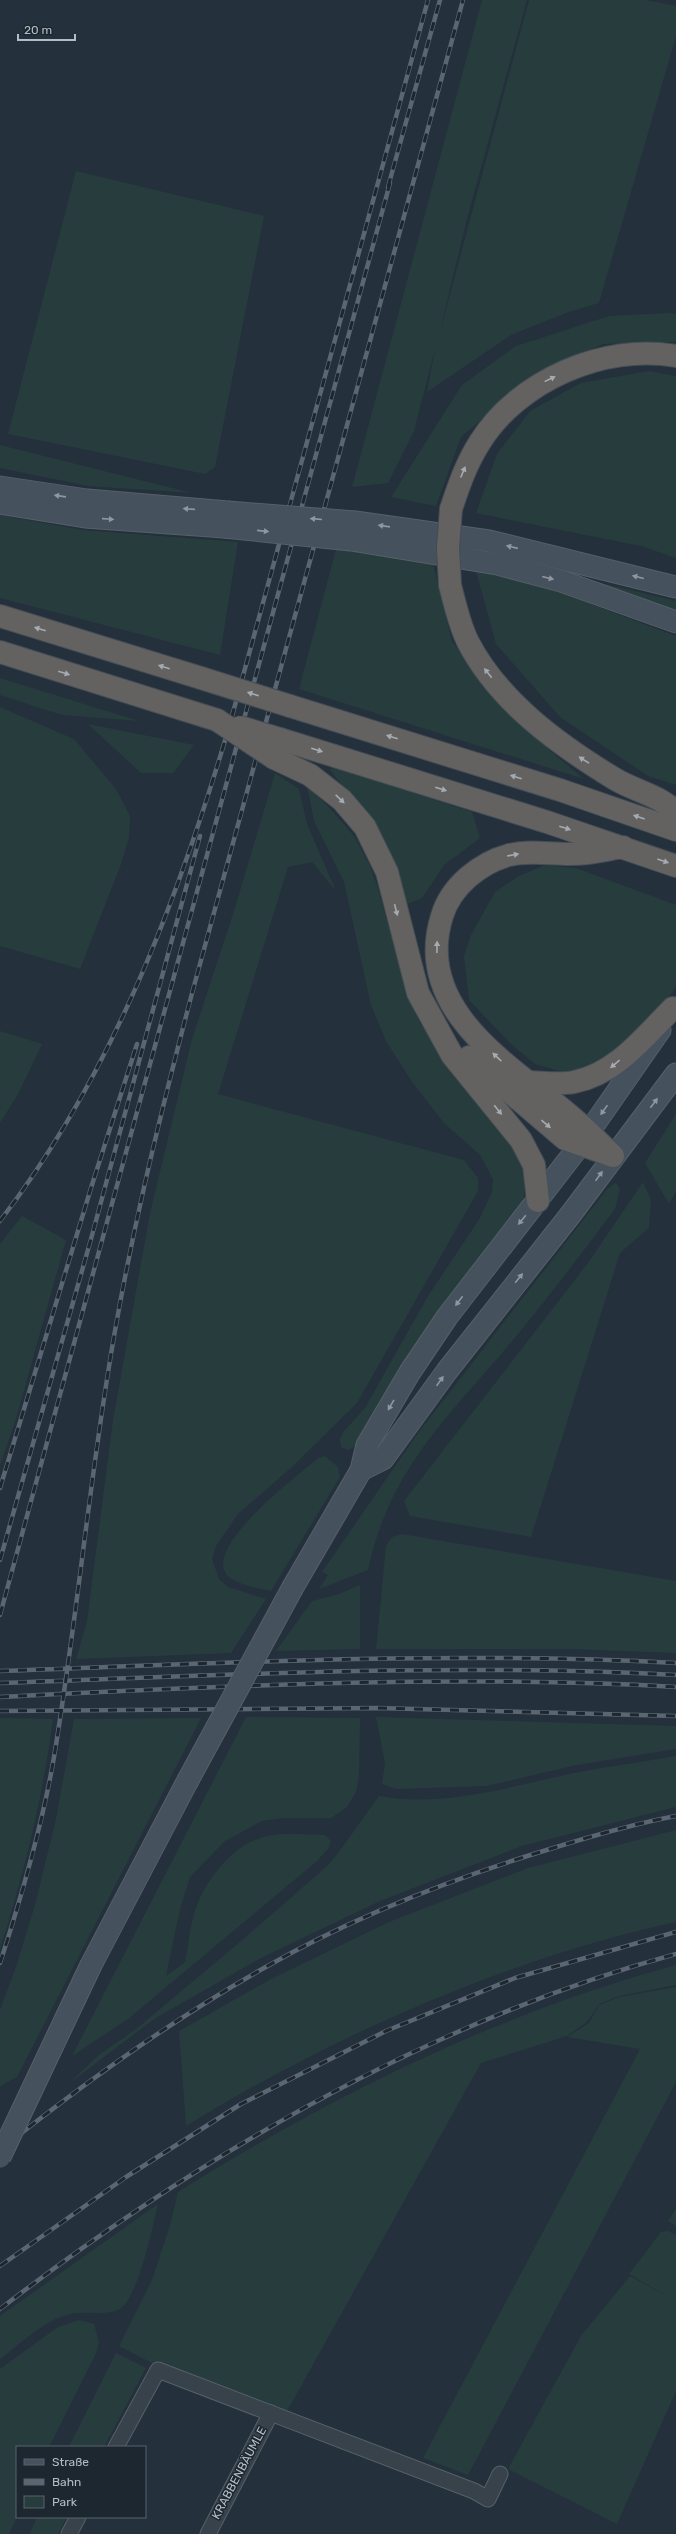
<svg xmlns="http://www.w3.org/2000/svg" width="676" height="2534" font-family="Rubik,sans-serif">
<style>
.green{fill:#273d3d}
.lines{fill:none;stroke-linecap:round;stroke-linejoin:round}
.minor-casing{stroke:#566069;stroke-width:17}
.secondary-casing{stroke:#566069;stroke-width:23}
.trunk-casing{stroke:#434d56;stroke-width:24}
.minor{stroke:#38424b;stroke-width:15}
.secondary{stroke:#46515e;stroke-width:21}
.trunk{stroke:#636260;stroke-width:22}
.rail-casing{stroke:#5a6672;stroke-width:4.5}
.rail{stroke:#1d2730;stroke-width:3;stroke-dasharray:9;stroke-linecap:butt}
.secondary-bridge-casing{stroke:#566069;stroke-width:23;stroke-linecap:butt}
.trunk-bridge-casing{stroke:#434d56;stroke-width:24;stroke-linecap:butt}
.secondary-bridge{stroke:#46515e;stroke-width:21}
.trunk-bridge{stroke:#636260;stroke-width:22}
.oneway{fill:#a4abb2}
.oneway2{fill:#8e97a2}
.labels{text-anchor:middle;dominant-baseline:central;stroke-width:3;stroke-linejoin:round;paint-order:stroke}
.street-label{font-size:12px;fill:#b4bdc6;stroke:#1d2730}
</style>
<rect width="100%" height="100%" fill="#24303b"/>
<g class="green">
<path d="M482 0H527L467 219 438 339 529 0H646L676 6V36L599 303 566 313 511 335 427 392 435 349 414 431 388 483 352 487Z"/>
<path d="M76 171 264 216 215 467 205 474 8 434Z"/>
<path d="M671 313 676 314V342L603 344 532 376 461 437 436 506 391 497 462 385 516 346 609 316Z"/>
<path d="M649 371 676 376V558L641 546 476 513 497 454 530 411 581 383Z"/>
<path d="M0 445 192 493 88 486 0 468Z"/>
<path d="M0 515 83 530 238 542 220 655 0 598Z"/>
<path d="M336 549 433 564 452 641 517 723 584 779 299 689Z"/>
<path d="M475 567 516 576 676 636V785L648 776 560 717 496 644Z"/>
<path d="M551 571 676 601V617Z"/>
<path d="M0 678 139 721 62 715 0 695Z"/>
<path d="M0 707 74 739 116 789 130 816 129 838 121 864 80 969 0 946Z"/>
<path d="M88 724 194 745 173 773H141Z"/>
<path d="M336 768 472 812 480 838 444 865 422 898 407 904C397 868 385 836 362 806 352 793 338 783 330 769Z"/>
<path d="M275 773 299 789 307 824 336 891 312 862 288 867 218 1094 464 1160 478 1178V1191L357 1403 292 1467 238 1514 216 1546 212 1559 219 1579 228 1587 266 1599 231 1653 76 1659 87 1621 113 1420 150 1213 192 1039 235 908Z"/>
<path d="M307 786 328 806 354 836 369 864 377 885 408 997 420 1023 515 1149C525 1165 527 1181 523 1201L361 1443 348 1450 341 1447 340 1439 344 1431 365 1408 428 1296 480 1218 492 1192 493 1179 480 1155 444 1123 412 1082 386 1041 371 1005 344 882 314 821Z"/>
<path d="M545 865 576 868 676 905V987L647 1026 611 1061 569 1074 535 1064 510 1043 469 1000 464 956 471 935 495 892 517 877Z"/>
<path d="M0 1031 42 1044 18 1094 0 1123Z"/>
<path d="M676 1114V1191L669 1204 645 1163Z"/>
<path d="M643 1182 651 1200 649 1228 620 1253 531 1537 410 1516 404 1501 588 1263Z"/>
<path d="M616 1183 620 1189 615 1209C582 1253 548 1298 513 1340 449 1417 390 1467 368 1570L319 1589 328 1575 322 1572 418 1433 608 1188Z"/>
<path d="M22 1216 66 1240 16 1419 0 1465V1244Z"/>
<path d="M325 1456 338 1467 340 1477 271 1591C258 1588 243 1586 232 1579 192 1554 300 1474 318 1458Z"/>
<path d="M402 1534 676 1581V1653L572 1649H376L386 1546 392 1537Z"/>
<path d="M360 1585V1649L276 1651 312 1601 339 1594Z"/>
<path d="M246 1717 360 1718 359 1776 356 1792 347 1807 331 1818H283L262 1821 225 1841 190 1877 180 1909 166 1976 185 1962C189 1944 190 1922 197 1905 208 1877 234 1844 264 1837 283 1832 306 1835 325 1835L331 1841 328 1849 317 1861 128 2019 72 2056Z"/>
<path d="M376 1717 676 1726V1749L577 1765 486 1786 397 1789 382 1784 385 1763Z"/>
<path d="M0 1718 53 1719C43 1797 24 1874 0 1949Z"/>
<path d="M201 1718 17 2077 0 2086V2010L16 1967 35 1905 56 1819 74 1719Z"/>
<path d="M676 1756V1807L522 1846 380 1901 261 1958 154 2019 67 2085 100 2054 135 2030 240 1942 326 1867 336 1856 379 1796C443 1808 512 1786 574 1773 608 1766 642 1762 676 1756Z"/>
<path d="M676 1830V1922C509 1958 332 2036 186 2126L179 2031 271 1979 389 1922 528 1868Z"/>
<path d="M676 1965V1985L619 1996 599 2004 587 2022 567 2036 481 2063 286 2413 152 2363 119 2346 152 2280 170 2225 178 2192C333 2095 499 2013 676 1965Z"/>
<path d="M676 1987V2082L468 2475 423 2458 640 2049 567 2037 589 2023 599 2005 619 1997Z"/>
<path d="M158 2204C153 2226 138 2298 120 2309 105 2317 81 2309 63 2316 40 2324 19 2345 0 2359V2316Z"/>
<path d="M676 2209V2226L668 2221Z"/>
<path d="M668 2231 676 2235V2391L617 2524 508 2469 581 2336 630 2276 672 2299 629 2274 661 2232Z"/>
<path d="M79 2320 94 2324 99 2342 96 2353 49 2447H17V2517L9 2534H0V2369L58 2327Z"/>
<path d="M116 2353 146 2368 104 2447H69Z"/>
<path d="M37 2517H67L58 2534H30Z"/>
</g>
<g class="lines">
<g class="minor-casing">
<g id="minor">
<path d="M116 2447 158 2370 474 2491 488 2499 500 2474"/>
<path d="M69 2534 78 2517"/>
<path d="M208 2534 271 2413"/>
</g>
</g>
<g class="secondary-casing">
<g id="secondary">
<path d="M0 487 87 500 228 512"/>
<path d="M0 503 85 517 224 527"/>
<path d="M355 522 489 541 676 587"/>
<path d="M351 540 497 564 561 581 676 622"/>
<path d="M361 1470 383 1459 447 1371 571 1214 676 1074"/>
<path d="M293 1587 361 1470 367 1445 410 1372 447 1317 580 1145 660 1030"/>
<path d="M91 1965 187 1782"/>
</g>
</g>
<g class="trunk-casing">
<g id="trunk">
<path d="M451 509C459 485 466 464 480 442 518 381 604 343 676 356"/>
<path d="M450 585C455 604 459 624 468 642 499 702 559 745 615 779 635 791 659 795 676 812"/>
<path d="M0 616 201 678"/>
<path d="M0 652 217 720"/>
<path d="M290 706 560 790 676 830"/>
<path d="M280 739 547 822 676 866"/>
<path d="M274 758 310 775 342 800 365 827 387 872 418 993 452 1055 521 1140 534 1165 538 1201"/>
<path d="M469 1057 565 1139 610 1155"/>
<path d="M527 1082C542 1082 560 1085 574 1082 616 1074 644 1037 673 1008"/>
<path d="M613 1156C598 1141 583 1126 567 1113 506 1063 413 1008 442 916 451 886 480 863 509 855 529 850 549 854 569 854 586 855 605 850 623 847"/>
</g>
</g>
<use href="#minor" class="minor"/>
<use href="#secondary" class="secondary"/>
<use href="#trunk" class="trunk"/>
<g class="rail-casing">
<g id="rail">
<path d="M388 187 440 0"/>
<path d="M0 1221C111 1077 178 900 229 727L428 0"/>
<path d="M0 1488 91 1188 137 1044"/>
<path d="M0 1560 91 1239 200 836"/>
<path d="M0 1615 390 183"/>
<path d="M0 1671C225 1663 451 1651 676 1663"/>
<path d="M0 1683C225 1675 451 1663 676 1675"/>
<path d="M0 1697C225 1686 451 1674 676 1687"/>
<path d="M0 1711 377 1708 676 1716"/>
<path d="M0 1963C22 1895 42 1827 54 1757 75 1631 87 1505 107 1379 127 1250 158 1123 191 997L463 0"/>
<path d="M0 2150C84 2083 170 2021 264 1968 351 1918 454 1878 550 1849 592 1836 633 1824 676 1816"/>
<path d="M0 2266 126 2177 241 2104 386 2031 515 1978 676 1932"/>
<path d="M0 2309C203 2153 428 2022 676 1954"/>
</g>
</g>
<use href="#rail" class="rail"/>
<g class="secondary-bridge-casing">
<g id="secondary-bridge">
<path d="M228 512 355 522"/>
<path d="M224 527 351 540"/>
<path d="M187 1782 293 1587"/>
<path d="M0 2157 91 1965"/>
</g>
</g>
<g class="trunk-bridge-casing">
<g id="trunk-bridge">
<path d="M450 585 448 548 451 509"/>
<path d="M201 678 290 706"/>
<path d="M217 720 274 758"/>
<path d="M240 727 280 739"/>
</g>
</g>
<use href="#secondary-bridge" class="secondary-bridge"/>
<use href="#trunk-bridge" class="trunk-bridge"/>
</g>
<defs><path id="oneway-solid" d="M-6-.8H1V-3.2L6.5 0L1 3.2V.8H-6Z"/></defs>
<g class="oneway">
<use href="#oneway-solid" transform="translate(550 379) rotate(-26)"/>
<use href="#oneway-solid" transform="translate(463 472) rotate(-67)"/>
<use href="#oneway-solid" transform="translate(40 629) rotate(-162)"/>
<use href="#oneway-solid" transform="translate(164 667) rotate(-163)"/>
<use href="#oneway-solid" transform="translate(64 673) rotate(17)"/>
<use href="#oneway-solid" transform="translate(488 673) rotate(-128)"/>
<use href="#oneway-solid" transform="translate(253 694) rotate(-163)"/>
<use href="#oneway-solid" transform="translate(392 737) rotate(-163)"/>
<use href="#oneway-solid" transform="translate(317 750) rotate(17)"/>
<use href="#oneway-solid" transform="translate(584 760) rotate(-148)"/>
<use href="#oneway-solid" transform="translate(516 777) rotate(-163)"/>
<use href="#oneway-solid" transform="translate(441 789) rotate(17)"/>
<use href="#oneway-solid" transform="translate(340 799) rotate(43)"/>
<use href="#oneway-solid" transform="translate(639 817) rotate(-161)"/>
<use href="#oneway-solid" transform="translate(565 828) rotate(18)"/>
<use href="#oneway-solid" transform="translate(513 855) rotate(-10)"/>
<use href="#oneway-solid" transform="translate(663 861) rotate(19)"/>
<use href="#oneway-solid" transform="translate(396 910) rotate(76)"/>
<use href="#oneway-solid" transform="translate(437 947) rotate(-89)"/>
<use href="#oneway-solid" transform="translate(497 1057) rotate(-137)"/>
<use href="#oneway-solid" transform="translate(615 1064) rotate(140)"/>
<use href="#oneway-solid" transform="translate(498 1110) rotate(51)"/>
<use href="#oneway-solid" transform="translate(546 1124) rotate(40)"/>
</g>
<g class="oneway2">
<use href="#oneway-solid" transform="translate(60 496) rotate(-172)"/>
<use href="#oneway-solid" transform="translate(189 509) rotate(-176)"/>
<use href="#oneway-solid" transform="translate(108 519) rotate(4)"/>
<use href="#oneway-solid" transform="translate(316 519) rotate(-175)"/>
<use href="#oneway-solid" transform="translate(384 526) rotate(-172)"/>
<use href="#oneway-solid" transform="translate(263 531) rotate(6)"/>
<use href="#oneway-solid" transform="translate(512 547) rotate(-167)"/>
<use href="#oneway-solid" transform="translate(638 577) rotate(-166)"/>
<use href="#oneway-solid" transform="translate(548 578) rotate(14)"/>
<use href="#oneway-solid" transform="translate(654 1103) rotate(-53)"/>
<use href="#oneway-solid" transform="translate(604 1110) rotate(125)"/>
<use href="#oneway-solid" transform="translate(599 1176) rotate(-54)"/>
<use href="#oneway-solid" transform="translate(522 1220) rotate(129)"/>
<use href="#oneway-solid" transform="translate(519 1278) rotate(-51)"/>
<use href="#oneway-solid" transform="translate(459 1301) rotate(127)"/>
<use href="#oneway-solid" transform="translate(440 1381) rotate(-55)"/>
<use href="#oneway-solid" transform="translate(391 1405) rotate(120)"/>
</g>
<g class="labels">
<g class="street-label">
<text transform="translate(239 2473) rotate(-62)">KRABBENBÄUMLE</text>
</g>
</g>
<rect x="16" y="2446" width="130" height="72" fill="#1d2730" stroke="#59636c"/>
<rect x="24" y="2459" width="20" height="6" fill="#46515e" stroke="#59636c"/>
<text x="52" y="2466" font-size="12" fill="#b4bdc6">Straße</text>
<rect x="24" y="2479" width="20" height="6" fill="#5a6672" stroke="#59636c"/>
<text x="52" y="2486" font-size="12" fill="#b4bdc6">Bahn</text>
<rect x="24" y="2496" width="20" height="12" fill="#273d3d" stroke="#59636c"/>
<text x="52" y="2506" font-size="12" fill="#b4bdc6">Park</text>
<path d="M18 34v6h57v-6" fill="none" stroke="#b4bdc6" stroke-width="2"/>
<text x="24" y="34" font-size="12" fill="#b4bdc6" stroke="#1d2730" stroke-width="3" paint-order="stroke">20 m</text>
</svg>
